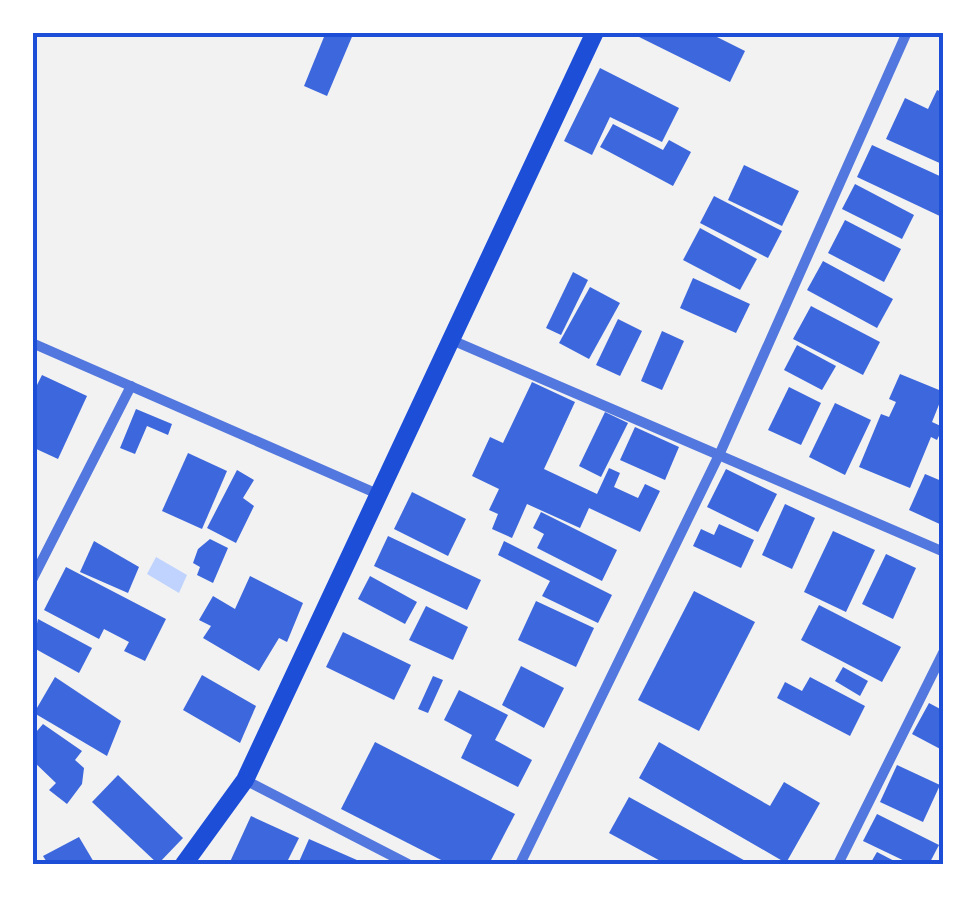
<svg xmlns="http://www.w3.org/2000/svg" width="976" height="897" font-family="Helvetica,sans-serif">
<style>
.water{fill:#bfd3fe}
.building{fill:#3d67dc}
.lines{fill:none;stroke-linecap:round;stroke-linejoin:round}
.minor{stroke:#5277de;stroke-width:10}
.primary{stroke:#1d4ed8;stroke-width:18}
.neatline{fill:none;stroke:#1d4ed8;stroke-width:4}
</style>
<rect width="100%" height="100%" fill="#f2f2f2"/>
<path class="water" d="M156 557 187 575 179 593 147 574Z"/>
<g class="building">
<path d="M326 32H354L327 96 304 86Z"/>
<path d="M629 32H707L745 51 730 82Z"/>
<path d="M600 68 679 108 662 142 610 117 592 155 564 141Z"/>
<path d="M937 90 944 93V165L886 139 905 98 928 109Z"/>
<path d="M613 124 663 150 669 140 691 152 673 186 600 147Z"/>
<path d="M872 145 944 178V218L857 177Z"/>
<path d="M744 165 799 191 782 226 728 200Z"/>
<path d="M855 184 914 215 902 239 842 209Z"/>
<path d="M714 196 782 231 768 258 700 223Z"/>
<path d="M845 220 901 249 884 282 828 253Z"/>
<path d="M700 228 757 259 740 290 683 260Z"/>
<path d="M823 261 893 299 877 328 807 290Z"/>
<path d="M573 272 588 280 561 335 546 328Z"/>
<path d="M693 278 750 304 736 333 680 308Z"/>
<path d="M590 287 620 303 589 359 559 343Z"/>
<path d="M811 306 880 342 863 375 793 339Z"/>
<path d="M618 319 642 331 620 376 596 365Z"/>
<path d="M662 331 684 341 662 390 641 381Z"/>
<path d="M797 345 836 366 822 390 784 370Z"/>
<path d="M900 374 944 392 932 422 943 427 937 440 931 437 910 488 859 467 881 414 889 417 896 402 889 399Z"/>
<path d="M42 375 87 396 58 459 32 447V395Z"/>
<path d="M532 382 575 402 544 469 597 494 609 468 620 473 614 487 638 498 645 484 660 491 640 532 589 508 580 528 527 504 512 538 492 529 498 514 489 510 499 489 472 476 490 437 503 443Z"/>
<path d="M789 387 821 403 801 445 768 430Z"/>
<path d="M835 403 871 420 845 475 809 457Z"/>
<path d="M136 409 172 424 168 435 147 426 135 454 120 448Z"/>
<path d="M605 412 628 423 601 477 579 466Z"/>
<path d="M635 427 679 447 665 480 620 460Z"/>
<path d="M188 453 227 471 202 529 162 511Z"/>
<path d="M726 469 777 494 758 532 707 507Z"/>
<path d="M237 470 254 480 243 498 254 506 236 543 207 528Z"/>
<path d="M925 474 944 482V526L909 510Z"/>
<path d="M412 492 466 519 448 556 394 529Z"/>
<path d="M785 504 815 518 792 569 762 555Z"/>
<path d="M541 512 617 550 602 581 537 548 544 534 533 528Z"/>
<path d="M719 524 754 540 741 568 693 546 701 529 714 535Z"/>
<path d="M833 531 875 550 846 612 804 592Z"/>
<path d="M388 536 481 580 467 610 374 566Z"/>
<path d="M210 539 228 548 213 583 197 575 200 567 193 563 198 549Z"/>
<path d="M94 541 139 567 128 593 80 572Z"/>
<path d="M504 541 612 595 598 623 542 596 550 581 498 555Z"/>
<path d="M886 554 916 568 893 619 862 604Z"/>
<path d="M66 567 166 619 145 661 124 651 129 642 104 629 99 639 44 610Z"/>
<path d="M250 576 303 603 287 642 279 638 259 671 203 638 211 626 199 620 213 596 235 609Z"/>
<path d="M370 576 417 602 405 624 358 599Z"/>
<path d="M694 591 755 622 699 731 638 700Z"/>
<path d="M536 601 594 628 576 667 518 640Z"/>
<path d="M819 605 901 647 882 682 801 640Z"/>
<path d="M426 606 468 627 453 660 409 640Z"/>
<path d="M38 619 92 648 79 673 32 647Z"/>
<path d="M343 632 411 665 394 700 326 667Z"/>
<path d="M521 666 564 688 544 728 502 705Z"/>
<path d="M843 667 868 681 860 696 835 681Z"/>
<path d="M202 675 256 706 240 743 183 710Z"/>
<path d="M433 676 443 680 428 713 418 709Z"/>
<path d="M55 677 121 721 107 756 34 713Z"/>
<path d="M810 677 865 706 850 736 777 698 785 682 802 691Z"/>
<path d="M459 690 508 715 495 740 532 760 518 787 461 758 472 735 444 720Z"/>
<path d="M929 703 944 711V751L912 734Z"/>
<path d="M43 724 82 751 75 760 84 768 82 784 67 804 49 790 56 783 32 760V727L37 731Z"/>
<path d="M375 742 515 814 489 864H449L341 809Z"/>
<path d="M659 742 770 806 784 782 820 803 786 863 639 778Z"/>
<path d="M897 765 940 785 923 822 880 802Z"/>
<path d="M118 775 183 838 158 864 92 802Z"/>
<path d="M629 797 751 864H666L609 833Z"/>
<path d="M877 814 939 845 929 864H911L863 841Z"/>
<path d="M251 816 299 838 286 864H229Z"/>
<path d="M79 837 95 864H48L43 856Z"/>
<path d="M309 839 366 864H298Z"/>
<path d="M877 852 900 864H870Z"/>
</g>
<g class="lines">
<g class="minor">
<path d="M454 341 944 552"/>
<path d="M32 343 380 495"/>
<path d="M32 580 131 386"/>
<path d="M245 780 408 864"/>
<path d="M520 864 720 453 907 32"/>
<path d="M838 864 944 651"/>
</g>
<path class="primary" d="M184 864 245 780 595 32"/>
</g>
<rect width="976" height="897" fill="none" stroke="#ffffff" stroke-width="70"/>
<rect x="35" y="35" width="906" height="827" class="neatline"/>
</svg>
